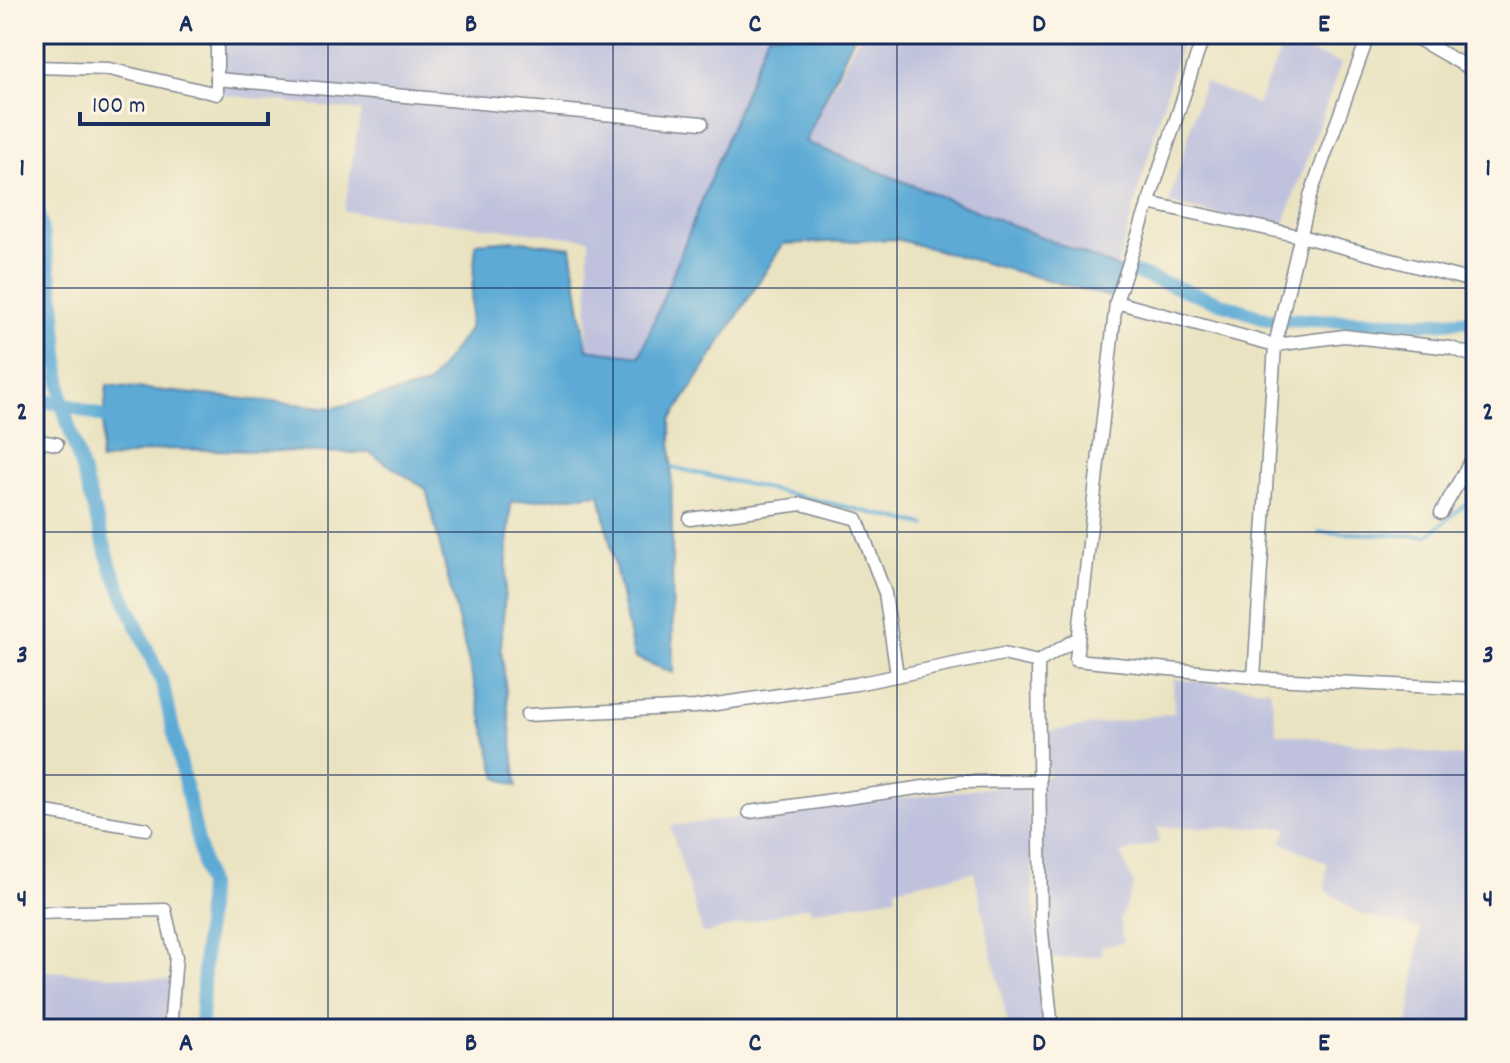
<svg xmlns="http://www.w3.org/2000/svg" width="1510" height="1063" font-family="Dekko,sans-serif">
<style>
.industrial{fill:#c0c2dd}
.water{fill:#5baad5;stroke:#3b6c9a;stroke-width:2}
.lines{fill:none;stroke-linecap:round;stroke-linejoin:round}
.stream{stroke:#5baad5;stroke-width:4}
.canal{stroke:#5baad5;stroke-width:14}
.minor-casing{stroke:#828990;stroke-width:15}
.minor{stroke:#fff;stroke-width:12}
.grid{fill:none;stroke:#1b2f5e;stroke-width:2;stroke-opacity:0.55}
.neatline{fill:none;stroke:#1b2f5e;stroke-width:3}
.grid-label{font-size:26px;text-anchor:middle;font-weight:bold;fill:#1b2f5e}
</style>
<rect width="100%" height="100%" fill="#fcf5e5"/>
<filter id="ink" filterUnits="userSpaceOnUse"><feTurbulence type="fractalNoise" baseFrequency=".0125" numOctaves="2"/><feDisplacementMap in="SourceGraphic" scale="16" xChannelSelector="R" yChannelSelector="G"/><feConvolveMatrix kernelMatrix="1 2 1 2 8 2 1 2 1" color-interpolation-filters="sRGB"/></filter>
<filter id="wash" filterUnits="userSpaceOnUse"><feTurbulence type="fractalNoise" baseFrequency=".006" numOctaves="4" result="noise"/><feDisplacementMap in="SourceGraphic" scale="32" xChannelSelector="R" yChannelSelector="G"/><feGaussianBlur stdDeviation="1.8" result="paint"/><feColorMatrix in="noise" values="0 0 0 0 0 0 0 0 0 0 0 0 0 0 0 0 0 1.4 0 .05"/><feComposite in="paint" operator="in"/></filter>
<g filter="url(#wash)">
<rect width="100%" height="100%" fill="#eae3c1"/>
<g class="industrial">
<path d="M218 34H768L641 356 587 349 589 239 344 211 361 111 217 94Z"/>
<path d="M860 34H1183L1117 267 805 142Z"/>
<path d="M1284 44 1341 63 1282 229 1169 204 1204 82 1257 104Z"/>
<path d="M1173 679 1270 689 1277 733 1476 759V1029H1408L1420 929 1360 914 1325 889 1327 863 1281 842 1288 828 1158 827 1159 842 1121 854 1134 885 1120 919 1123 943 1101 946 1102 956 1045 959 1039 781 1049 776 1039 733 1174 713Z"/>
<path d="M1026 783 1043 1029H1009L974 872 895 888 896 897 811 911 809 906 703 934 670 826Z"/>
<path d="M34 970 182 981 174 1029H34Z"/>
</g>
<path class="water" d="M768 34H855L805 142 1131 273 1118 299 896 239 783 244 671 420 673 673 634 657 600 494 511 502 501 648 517 786 497 778 426 489 370 453 163 449 100 461 107 385 333 408 428 385 469 329 476 243 513 240 571 247 587 349 640 356Z"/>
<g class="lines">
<g class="stream">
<path d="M1445 34 1476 49"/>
<path d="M671 467 925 525"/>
<path d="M1319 532 1427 536 1476 496"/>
</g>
<g class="canal">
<path d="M34 190 53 291 62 403 111 567 163 685 208 886 201 1029"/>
<path d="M1136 273 1267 319 1430 323 1476 320"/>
<path d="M34 401 62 403 104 417"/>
</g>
</g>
</g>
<g filter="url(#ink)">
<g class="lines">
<g class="minor-casing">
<g id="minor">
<path d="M1204 34 1116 302 1076 660 1272 679 1476 689"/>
<path d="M1409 34 1476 72"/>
<path d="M34 67 109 69 217 94V34"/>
<path d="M217 79 702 123"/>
<path d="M1148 203 1300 236 1476 282"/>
<path d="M1116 302 1275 345 1344 336 1451 348 1476 357"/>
<path d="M34 440 57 444"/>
<path d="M1441 513 1476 452"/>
<path d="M690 519 802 504 857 519 885 593 897 675"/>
<path d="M1254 678 1275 345 1310 196 1369 34"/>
<path d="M527 715 695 707 856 684 1003 654 1038 662"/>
<path d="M34 810 146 829"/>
<path d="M749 812 959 782 1039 781"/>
<path d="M34 913 165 910 176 957 170 1029"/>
<path d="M1052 1029 1041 922 1038 662 1078 638"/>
</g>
</g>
<use href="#minor" class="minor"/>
</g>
</g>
<path class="grid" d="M328 34V1029M613 34V1029M897 34V1029M1182 34V1029M34 288H1476M34 532H1476M34 775H1476"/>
<rect width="1510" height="1063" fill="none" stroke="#fcf5e5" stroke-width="88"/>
<path d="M80 112v12h188v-12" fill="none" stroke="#1b2f5e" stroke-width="4"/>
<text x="92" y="112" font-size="24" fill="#1b2f5e" stroke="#fcf5e5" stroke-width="6" paint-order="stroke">100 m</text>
<rect x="44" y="44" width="1422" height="975" class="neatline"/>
<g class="grid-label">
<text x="186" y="31">A</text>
<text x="471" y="31">B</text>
<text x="755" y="31">C</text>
<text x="1039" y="31">D</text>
<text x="1324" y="31">E</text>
<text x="22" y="175">1</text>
<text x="1488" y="175">1</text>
<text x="22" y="419">2</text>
<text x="1488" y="419">2</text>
<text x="22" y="662">3</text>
<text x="1488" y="662">3</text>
<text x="22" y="906">4</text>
<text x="1488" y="906">4</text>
<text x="186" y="1050">A</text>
<text x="471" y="1050">B</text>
<text x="755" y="1050">C</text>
<text x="1039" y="1050">D</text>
<text x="1324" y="1050">E</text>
</g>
</svg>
